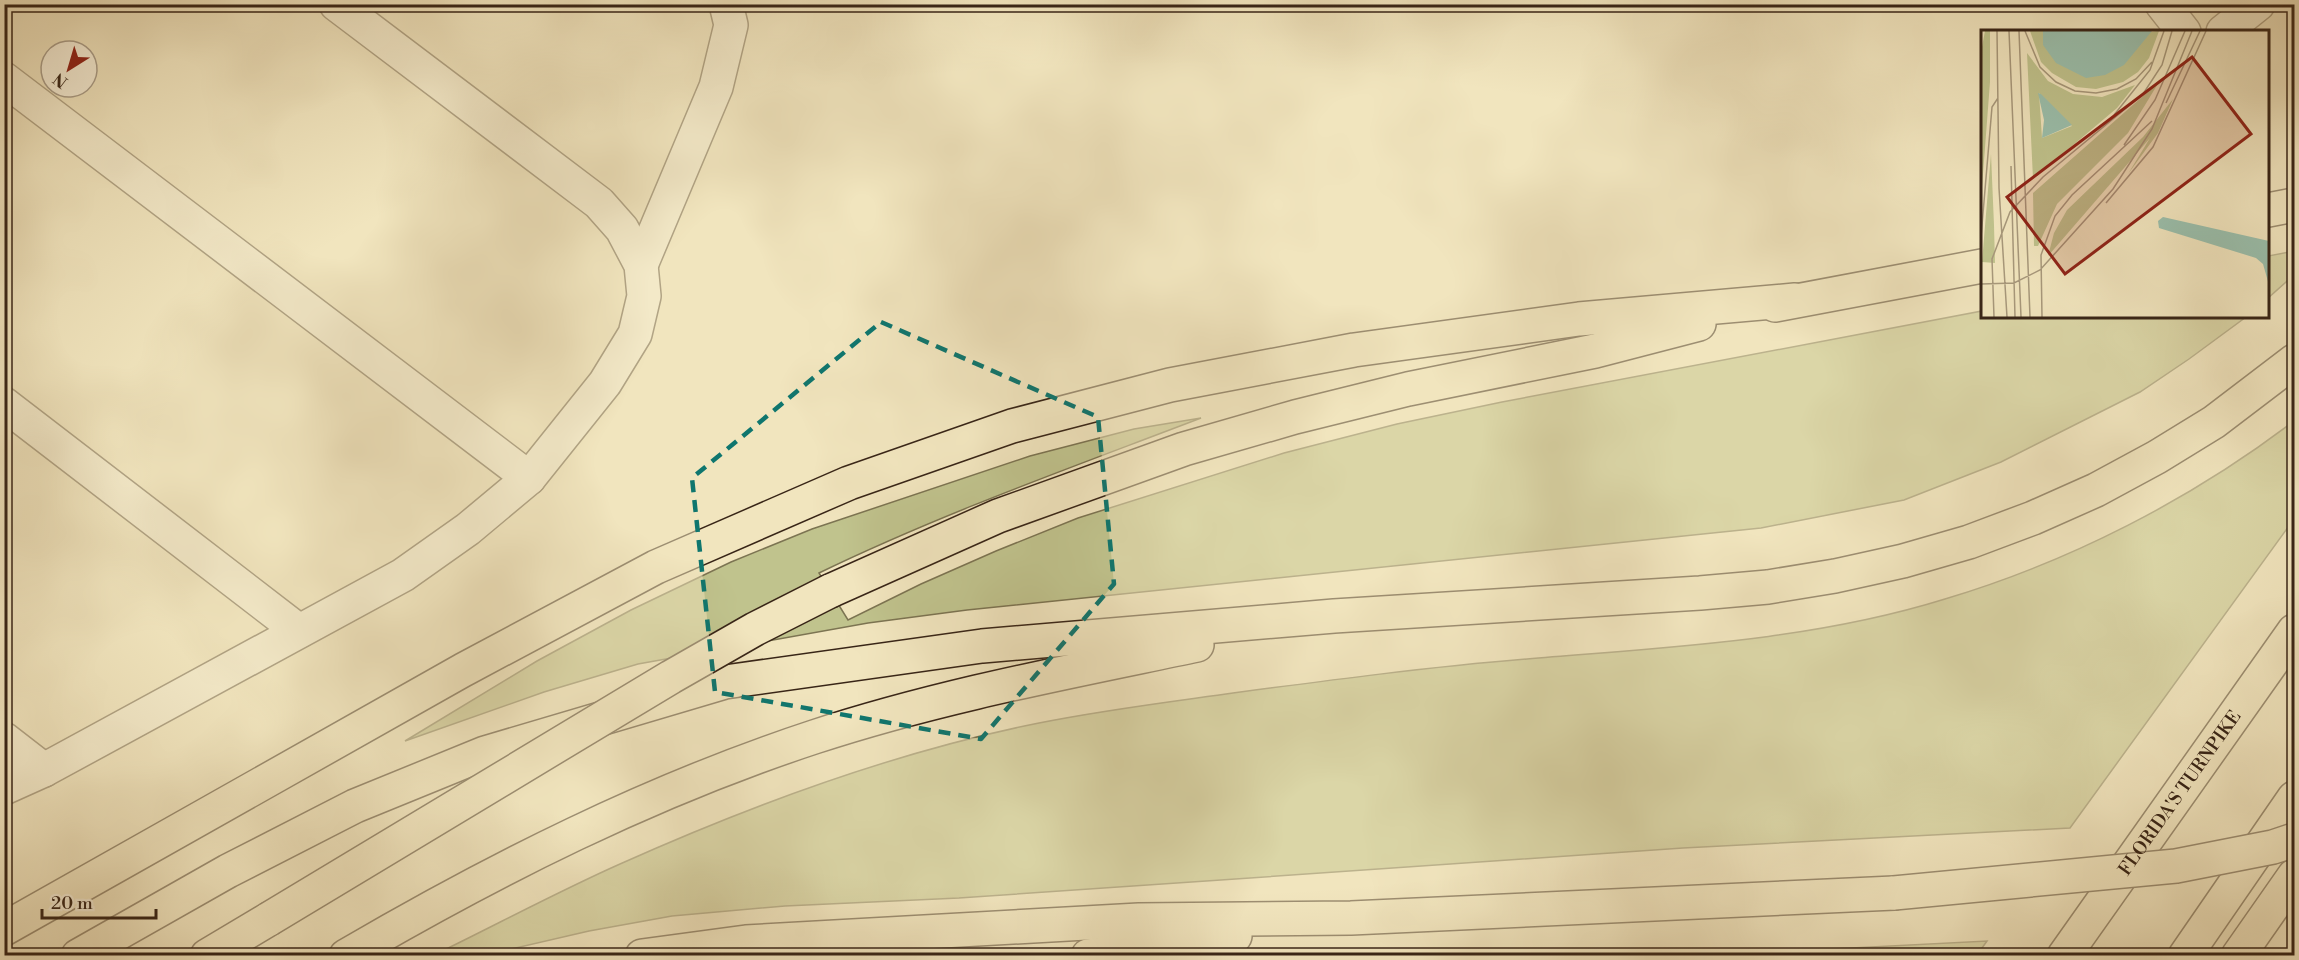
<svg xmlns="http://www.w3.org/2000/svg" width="2299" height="960" font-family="'Libre Bodoni',serif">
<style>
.green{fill:#c0c38d;stroke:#7c7452;stroke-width:1.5}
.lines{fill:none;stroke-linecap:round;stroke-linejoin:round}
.minor-casing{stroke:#665541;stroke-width:36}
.highway-casing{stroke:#382517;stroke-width:36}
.minor{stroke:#f6eed5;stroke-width:33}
.highway{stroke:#f1e5be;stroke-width:33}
.highway-bridge-casing{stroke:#382517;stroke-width:36;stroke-linecap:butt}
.highway-bridge{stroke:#f1e5be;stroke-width:33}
.marked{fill:none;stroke:#0f766e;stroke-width:4.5;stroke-dasharray:12 8;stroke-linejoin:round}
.labels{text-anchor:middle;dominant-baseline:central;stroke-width:4.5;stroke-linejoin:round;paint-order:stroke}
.street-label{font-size:18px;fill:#382517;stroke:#f6eed5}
.inset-road{fill:none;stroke:#a7987b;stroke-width:1.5}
.view{fill:#8f2418;fill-opacity:0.15;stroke:#8f2418;stroke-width:3}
.inset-edge{fill:none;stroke:#382517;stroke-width:3}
</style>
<rect width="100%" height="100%" fill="#f1e5be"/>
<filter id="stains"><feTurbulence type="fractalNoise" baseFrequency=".00333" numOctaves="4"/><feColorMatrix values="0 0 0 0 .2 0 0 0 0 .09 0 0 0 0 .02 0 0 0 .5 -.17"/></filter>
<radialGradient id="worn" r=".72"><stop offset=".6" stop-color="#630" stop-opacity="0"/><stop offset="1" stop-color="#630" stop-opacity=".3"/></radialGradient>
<g class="green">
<path d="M2294 251V275L2268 298V256Z"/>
<path d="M1982 311V316L2246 317 2189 359 2140 392 2001 462 1904 500 1761 528 967 610 868 623 638 664 544 692 405 741 537 661 631 610 731 562 812 529 1030 456 1134 429 1201 418C1073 467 943 513 819 573L848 620 921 584 996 551 1078 518 1284 453 1397 424 1502 402Z"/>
<path d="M2294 421V519L2070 828 1683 848 959 898 785 906 672 916 589 931 485 955H434C496 925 557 892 620 864 754 804 894 752 1039 723 1103 710 1169 702 1233 693 1331 680 1429 667 1527 659 1667 647 1810 641 1945 599 2069 562 2192 499 2294 421Z"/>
<path d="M1987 941 1977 955H1713Z"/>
</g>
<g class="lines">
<g class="minor-casing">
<g id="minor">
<path d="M2162 4 2184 32"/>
<path d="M2223 32 2258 4"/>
<path d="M4 79 529 478"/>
<path d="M641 265 716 87 731 25 726 4"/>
<path d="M4 404 299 631"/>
<path d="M4 739 44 770"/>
<path d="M4 788 44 770 403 575 468 529 529 478 605 383 635 334 644 296 641 265 622 229 599 203 336 4"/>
</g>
</g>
<g class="highway-casing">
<g id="highway">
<path d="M2268 210 2294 205"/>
<path d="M1775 305 1982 266"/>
<path d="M830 591 998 516 1184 449 1295 417 1408 389 1595 351 1699 324"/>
<path d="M4 929 463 670 656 567 849 483 1012 426 1170 385 1354 350 1579 319 1795 300"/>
<path d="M78 956 228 871 355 806 485 753 725 682 982 646 1334 616 1700 593 1768 587 1835 576 1903 561 1969 542 2033 518 2096 490 2157 457 2214 422 2294 361"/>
<path d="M207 956 269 919"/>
<path d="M346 956C495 869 650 791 814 737 939 696 1068 672 1197 645"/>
<path d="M642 956 746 942 1139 920 1351 918 1894 893"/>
<path d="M1088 956 1138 950 1235 936"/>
<path id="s1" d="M2064 956 2294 631"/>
<path d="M2185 956 2294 798"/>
<path d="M2238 956 2294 876"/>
</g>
</g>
<use href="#minor" class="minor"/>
<use href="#highway" class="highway"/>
<g class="highway-bridge-casing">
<g id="highway-bridge">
<path d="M1894 893 2176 866 2273 847 2294 840"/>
<path d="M269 919 671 677 755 629 830 591"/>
</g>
</g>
<use href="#highway-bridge" class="highway-bridge"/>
</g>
<path d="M0 0H2299V960H0ZM881 322 1098 417 1114 584 981 739 715 692 692 478Z" fill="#f1e5be" fill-opacity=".55" fill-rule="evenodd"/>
<path class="marked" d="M881 322 1098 417 1114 584 981 739 715 692 692 478Z"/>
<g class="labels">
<g class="street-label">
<text stroke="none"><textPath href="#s1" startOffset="200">FLORIDA'S TURNPIKE</textPath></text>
</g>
</g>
<g transform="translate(1981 30)">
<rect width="288" height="288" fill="#f1e5be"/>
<path d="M4 1H9V52L0 170V22ZM49 1H62V15L178 1 168 28 157 42 142 52 115 59 95 57 71 43 60 32ZM46 23 67 51 92 64 121 67 154 55 136 78 52 149ZM58 63 73 80 91 96 61 108ZM178 52 147 103 76 174 57 216H53L52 163ZM192 69 177 103 147 144 169 108 67 226 73 203 86 180 162 107ZM10 124 13 195 14 233 1 232Z" fill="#c0c38d" fill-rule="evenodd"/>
<path d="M62 1H171L143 35 124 45 105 48 75 33 62 15ZM57 63 60 64 91 95 61 108 63 90ZM182 187 288 211V255L282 234 275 228 178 198 177 191Z" fill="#9bc0ad"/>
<path class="inset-road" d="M16 1 18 158 26 287M28 1 40 287M38 1 49 287M44 1 59 37 75 52 94 61 115 63 136 59 155 49 171 32M185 73 219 1M133 85 169 40 183 1M143 115 174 70 204 1M30 136 34 287M125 173 172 117 225 1M0 207 11 77 17 68M0 254 33 253 59 240 132 159 171 99 211 1M13 287 11 229 29 182 62 147 162 64 181 35 191 1M61 287 60 225 74 186 91 165 171 91"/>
<path class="view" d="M211 27 270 104 84 244 26 167Z"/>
<rect width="288" height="288" class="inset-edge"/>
</g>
<rect width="2299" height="960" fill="none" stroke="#f1e5be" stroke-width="24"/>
<rect x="6" y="6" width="2287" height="948" fill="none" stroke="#382517" stroke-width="3"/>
<rect x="12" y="12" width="2275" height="936" fill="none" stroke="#382517" stroke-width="1.5"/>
<g transform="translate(69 69) rotate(217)"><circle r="28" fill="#f6eed5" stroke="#aa9e89" stroke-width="1.5"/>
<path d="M0-4.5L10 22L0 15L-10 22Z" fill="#8f2418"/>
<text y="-9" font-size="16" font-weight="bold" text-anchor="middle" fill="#382517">N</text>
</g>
<path d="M42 909v9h114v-9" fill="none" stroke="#382517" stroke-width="3"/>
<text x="51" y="909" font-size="18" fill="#382517" stroke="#f6eed5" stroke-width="4.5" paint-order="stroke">20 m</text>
<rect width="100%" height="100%" filter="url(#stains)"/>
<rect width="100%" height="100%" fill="url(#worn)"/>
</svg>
